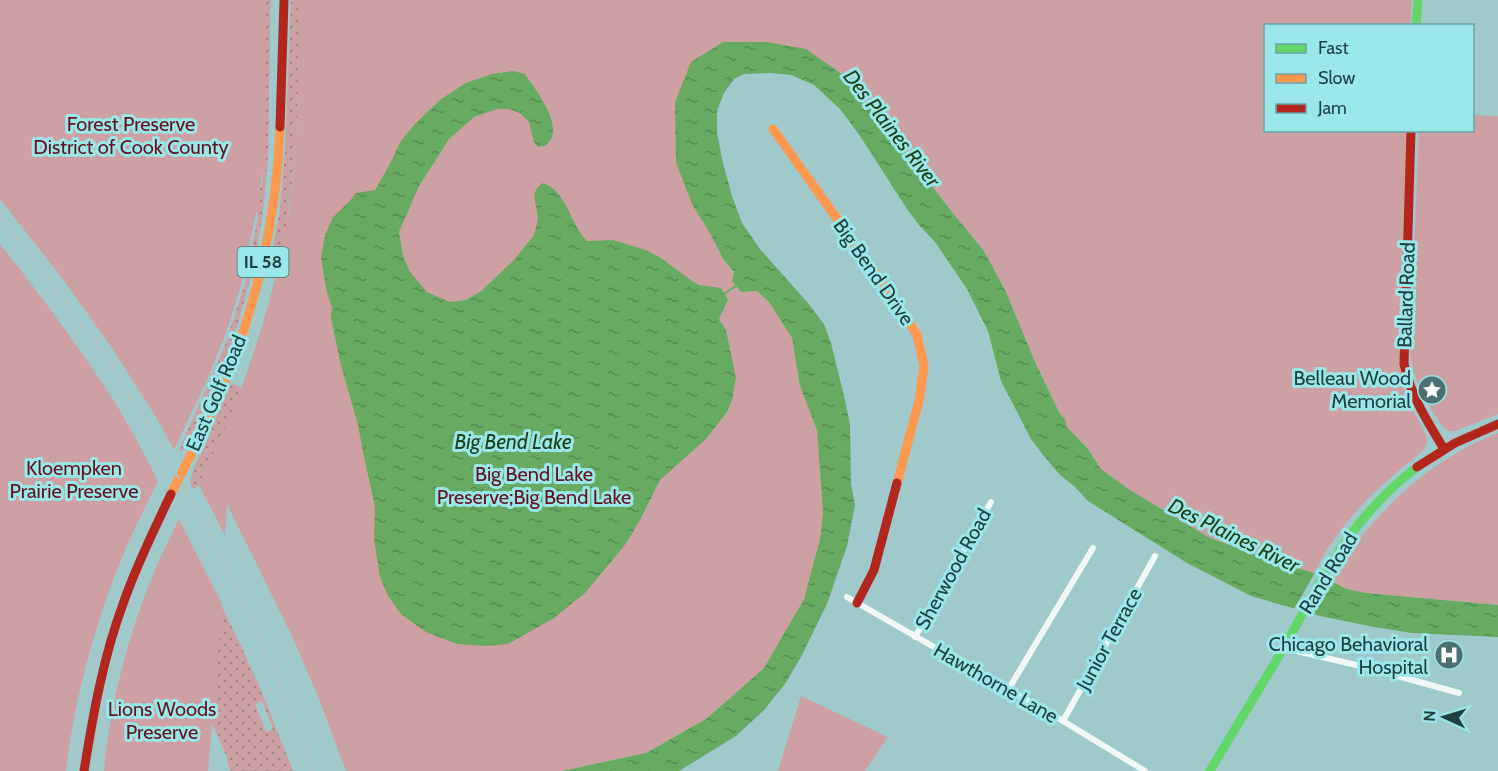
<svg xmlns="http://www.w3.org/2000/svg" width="1498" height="771" font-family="Cabin,sans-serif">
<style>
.grass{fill:url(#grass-dots);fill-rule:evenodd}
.green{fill:#cda1a4}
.water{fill:url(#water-ripples)}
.pier{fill:#9fc9cb}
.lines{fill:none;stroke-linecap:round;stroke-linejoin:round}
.stream{stroke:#66ab61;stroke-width:2}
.street{stroke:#f1f7f7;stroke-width:6}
.fast{stroke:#63d668;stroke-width:9}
.slow{stroke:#ff974d;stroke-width:9}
.jam{stroke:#b3261e;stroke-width:9}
.rail{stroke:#b7c2c3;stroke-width:2;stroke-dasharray:12 6;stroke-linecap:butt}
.labels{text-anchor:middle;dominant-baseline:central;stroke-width:6;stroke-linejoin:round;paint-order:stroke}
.shield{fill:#9ae7ea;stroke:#447173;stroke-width:1.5}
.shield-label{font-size:18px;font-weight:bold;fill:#1f3f40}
.park-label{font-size:20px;fill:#65121e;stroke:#9ae7ea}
.street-label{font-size:20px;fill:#1f3f40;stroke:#9ae7ea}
.poi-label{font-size:20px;fill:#1f3f40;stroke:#9ae7ea;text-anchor:end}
.water-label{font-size:21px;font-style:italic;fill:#1f3f16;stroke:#9ae7ea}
</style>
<defs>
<pattern id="grass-dots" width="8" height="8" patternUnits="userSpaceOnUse" patternTransform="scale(1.5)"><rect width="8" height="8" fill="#cda1a4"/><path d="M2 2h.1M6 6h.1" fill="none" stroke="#a68587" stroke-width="1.8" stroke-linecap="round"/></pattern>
<pattern id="water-ripples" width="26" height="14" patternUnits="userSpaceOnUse" patternTransform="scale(1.5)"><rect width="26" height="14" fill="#66ab61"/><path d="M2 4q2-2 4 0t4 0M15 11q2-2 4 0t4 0" fill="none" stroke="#538d51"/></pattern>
</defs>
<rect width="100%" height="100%" fill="#9fc9cb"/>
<g class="grass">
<path d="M266 0H271C270 29 270 58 269 87 269 119 269 151 266 183 258 276 228 371 182 452L179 450 226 343 245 283 258 217 255 206 263 179 261 160Z"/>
<path d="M291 0H300C298 73 299 147 287 220L290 224 271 293 277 270 272 253 280 208 285 152Z"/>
<path d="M231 383 241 388 230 427 221 438 199 485 193 489 190 484 194 467Z"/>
<path d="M179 519 243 650 265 700 293 771H230L226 755 150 584 154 573ZM262 701 273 729 266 732 255 704Z"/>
</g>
<g class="green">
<path d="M0 0H266L263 169 256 213 242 282 227 330 208 378 174 450 156 417 110 345 59 274 0 199Z"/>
<path d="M300 0H1412L1410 25 1266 26V130L1407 131 1400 352 1403 385 1410 405 1426 435 1427 442 1423 451C1378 486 1340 521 1314 573L1272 560 1210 538 1130 490 1101 469 1088 449 1067 427 1065 419 1060 414 1036 364 1005 290 984 251 952 212 849 79 691 62 711 235 723 259 748 292 757 290 769 302 792 338 800 386 817 430 823 512 820 539 804 599 764 668 706 719 646 753 562 771H346L316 691 289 630 227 504 225 536 199 485C216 448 234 411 247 372 267 315 283 256 291 196 299 131 298 65 300 0Z"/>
<path d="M1473 115 1498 116V414L1455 431H1449L1444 428C1427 404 1412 380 1410 350L1419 131 1472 130Z"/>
<path d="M0 244C41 296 81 349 116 404 131 429 145 455 158 481 144 510 129 539 117 570 92 634 74 702 66 771H0Z"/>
<path d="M1498 433V605L1366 593 1347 589 1332 581 1336 574 1333 572 1335 569C1381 509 1425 462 1498 433Z"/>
<path d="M179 519 222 604 208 771H104C110 704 128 636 153 574 161 555 171 537 179 519Z"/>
<path d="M801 696 888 737 865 771H778Z"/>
</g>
<g class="water">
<path d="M723 42H767L806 49 849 79 952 212 984 251 1005 290 1036 364 1060 414 1065 419 1067 427 1088 449 1101 469 1130 490 1210 538 1272 560 1314 573 1347 589 1366 593 1498 605V637L1412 633 1374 627 1320 616 1251 596 1187 563 1088 501 1075 487 1060 475 1043 455 1031 439 1001 381 988 331 967 289 935 242 919 225 907 209 860 136 840 109 814 85 791 75 771 73 744 74 734 79 724 93 717 111V133L723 163 732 196 742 223 760 249 807 302 824 324 831 343 845 400 850 425 851 484 855 505 847 546 827 604 801 657 785 684 764 710 736 736 679 771H562L646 753 706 719 764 668 804 599 820 539 823 512 817 430 800 386 792 338 769 302 757 291 741 292 732 281 734 272 723 259 711 235 692 204 676 163 675 102 691 62Z"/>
<path d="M513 71 525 74C535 89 560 120 551 139 550 142 547 144 545 146L538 147 534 142 529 122 520 113 509 109H498L474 117 449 139 419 186 399 232 403 256 410 272 427 292 450 302 466 300 480 292 515 259 534 235 538 219 534 194 537 188 543 183C567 191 570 224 587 241L613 240 646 250 661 258 692 281 699 285 721 288 728 300 719 319 726 330 736 378 732 400 727 412 706 439 660 480 640 520 625 545 585 593 554 618 508 644 485 646 457 644 426 632 401 614 388 596 380 577 374 539 375 507 364 457 358 425 340 362 331 317 332 307 327 293 321 258 325 235 333 217 348 203 356 193 375 190 392 160 400 142 415 124 441 99 466 83 492 74Z"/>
</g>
<path class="pier" d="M1316 571 1333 578 1311 616 1293 611Z"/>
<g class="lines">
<path class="stream" d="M724 294 737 285"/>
<g class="street">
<path d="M847 597 1063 721 1145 771"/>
<path d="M915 637 991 502"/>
<path d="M1284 648 1369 668 1459 693"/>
<path d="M1008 690 1093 548"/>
<path d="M1063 721 1155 556"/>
</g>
<g class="fast">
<path d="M1416 26 1418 0"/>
<path d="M1210 771C1234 730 1259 690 1283 649 1300 620 1314 590 1332 562 1355 525 1383 493 1417 467"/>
</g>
<g class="slow">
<path d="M773 129 895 300 917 335 924 366 919 401 897 483"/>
<path d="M171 494C190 457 209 420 225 382 258 300 277 215 280 127"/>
</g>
<g class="jam">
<path d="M280 127 284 0"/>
<path d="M1411 130 1404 364C1411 396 1427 421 1444 449"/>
<path d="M1417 467 1455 443 1498 424"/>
<path d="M857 603 874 570 897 483"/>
<path d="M84 771C93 715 103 658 123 604 136 566 154 530 171 494"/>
</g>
<path class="rail" d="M0 217C93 332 174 457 238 591 266 650 290 710 313 771"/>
</g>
<defs>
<g id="sight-disc" transform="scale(1.5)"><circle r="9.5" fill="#4c6f71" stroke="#9ae7ea"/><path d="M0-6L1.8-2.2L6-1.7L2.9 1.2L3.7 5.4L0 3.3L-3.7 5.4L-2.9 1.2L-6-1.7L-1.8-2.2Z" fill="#fff"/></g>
<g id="hospital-disc" transform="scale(1.5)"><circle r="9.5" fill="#4c6f71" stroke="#9ae7ea"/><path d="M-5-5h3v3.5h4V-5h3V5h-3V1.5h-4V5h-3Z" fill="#fff"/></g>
</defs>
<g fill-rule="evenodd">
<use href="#sight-disc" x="1432" y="390"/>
<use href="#hospital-disc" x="1449" y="655"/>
</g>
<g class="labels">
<rect class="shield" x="237.5" y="247" width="51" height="30" rx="4.5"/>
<g class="shield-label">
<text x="263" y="262">IL 58</text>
</g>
<g class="park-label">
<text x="131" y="124">Forest Preserve<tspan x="131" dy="23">District of Cook County</tspan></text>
<text x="74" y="468">Kloempken<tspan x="74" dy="23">Prairie Preserve</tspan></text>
<text x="534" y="474">Big Bend Lake<tspan x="534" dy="23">Preserve;Big Bend Lake</tspan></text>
<text x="162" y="709">Lions Woods<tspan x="162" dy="23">Preserve</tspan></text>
</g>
<g class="street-label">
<text transform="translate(874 272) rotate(55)">Big Bend Drive</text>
<text transform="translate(1406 295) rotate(-88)">Ballard Road</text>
<text transform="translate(216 393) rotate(-67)">East Golf Road</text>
<text transform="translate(953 569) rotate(-61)">Sherwood Road</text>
<text transform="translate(1328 573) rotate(-58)">Rand Road</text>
<text transform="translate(1109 639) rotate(-61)">Junior Terrace</text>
<text transform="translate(996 683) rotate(30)">Hawthorne Lane</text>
</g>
<g class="poi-label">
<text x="1411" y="378">Belleau Wood<tspan x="1411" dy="23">Memorial</tspan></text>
<text x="1428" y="644">Chicago Behavioral<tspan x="1428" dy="23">Hospital</tspan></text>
</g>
<g class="water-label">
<text transform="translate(892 128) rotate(52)">Des Plaines River</text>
<text x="513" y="441">Big Bend Lake</text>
<text transform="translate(1234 535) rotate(26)">Des Plaines River</text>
</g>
</g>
<rect x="1264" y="24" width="210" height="108" fill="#9ae7ea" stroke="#69a4a6" stroke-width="1.5"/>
<rect x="1276" y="44" width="30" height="9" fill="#63d668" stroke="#69a4a6" stroke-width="1.5"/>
<text x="1318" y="54" font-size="18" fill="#1f3f40">Fast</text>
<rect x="1276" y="74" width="30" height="9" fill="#ff974d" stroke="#69a4a6" stroke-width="1.5"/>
<text x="1318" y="84" font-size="18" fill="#1f3f40">Slow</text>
<rect x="1276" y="104" width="30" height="9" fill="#b3261e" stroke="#69a4a6" stroke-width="1.5"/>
<text x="1318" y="114" font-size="18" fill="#1f3f40">Jam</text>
<g transform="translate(1444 717) rotate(274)" stroke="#9ae7ea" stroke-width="4.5" paint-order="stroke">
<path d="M0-4.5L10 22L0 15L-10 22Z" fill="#1f3f40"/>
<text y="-9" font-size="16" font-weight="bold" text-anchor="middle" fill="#1f3f40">N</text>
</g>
</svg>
